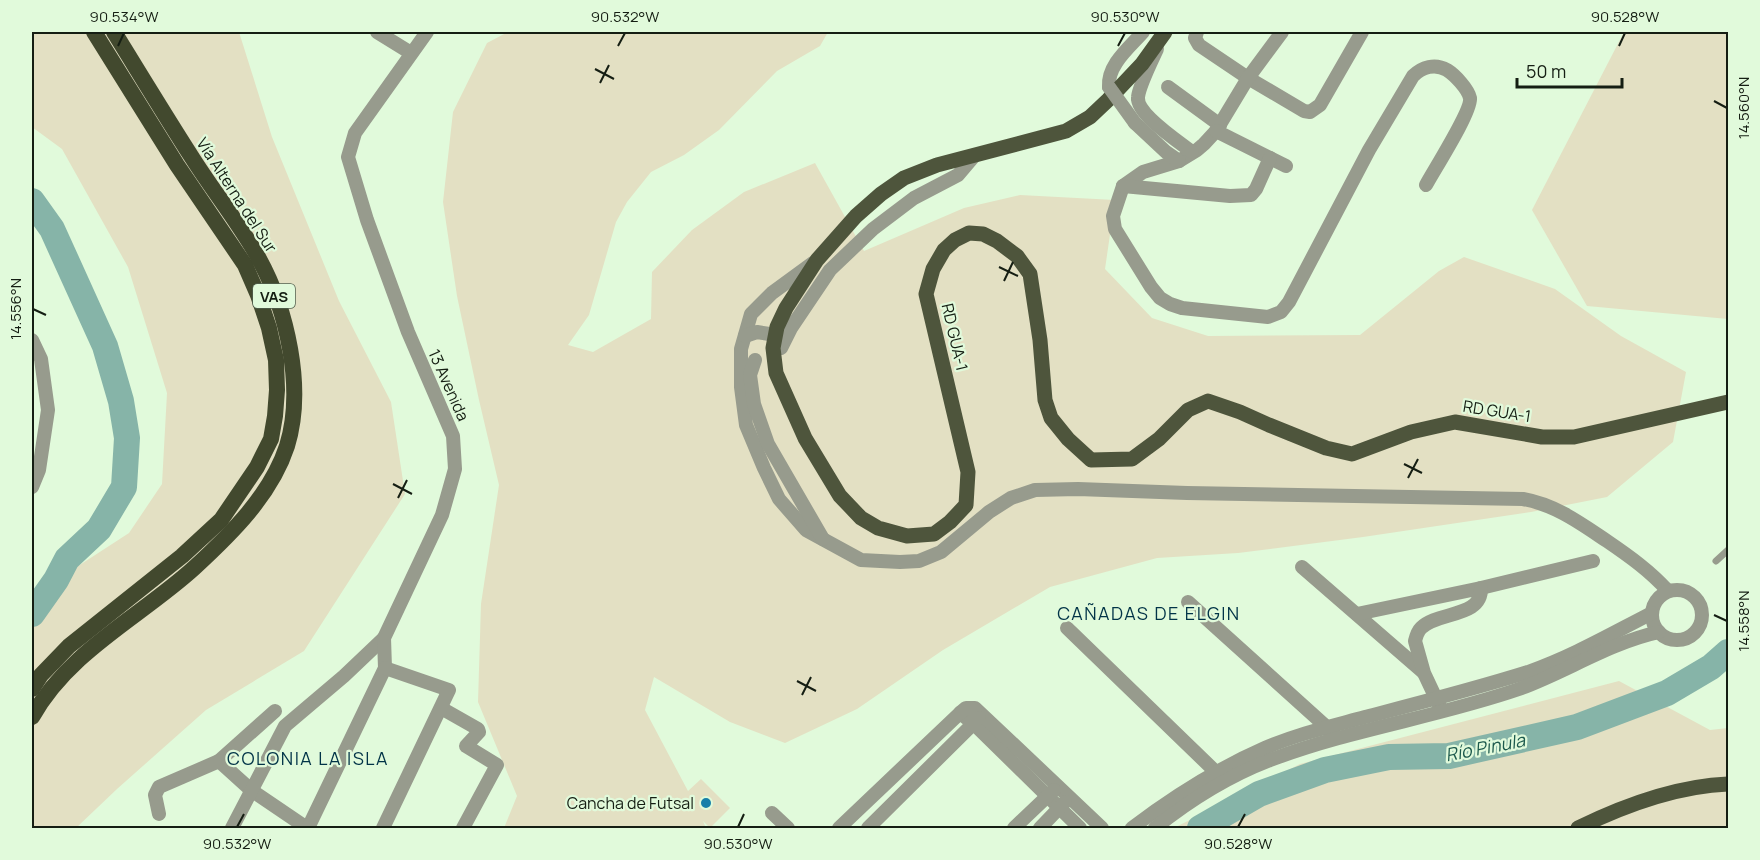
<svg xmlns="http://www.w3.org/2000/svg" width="1760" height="860" font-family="Manrope,sans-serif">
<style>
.green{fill:#e3e0c3}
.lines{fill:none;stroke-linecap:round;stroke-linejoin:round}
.river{stroke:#86b4a8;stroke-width:26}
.service{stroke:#979b8d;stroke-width:7}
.minor{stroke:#979b8d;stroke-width:14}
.primary{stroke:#4e553c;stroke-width:15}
.trunk{stroke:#42492e;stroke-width:16}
.minor-bridge{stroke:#979b8d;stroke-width:14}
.ticks{fill:none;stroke:#151e13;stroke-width:2}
.poi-dot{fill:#167fa9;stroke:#e1fadb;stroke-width:2}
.labels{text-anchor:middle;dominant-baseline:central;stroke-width:4.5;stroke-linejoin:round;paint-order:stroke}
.shield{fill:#e1fadb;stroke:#52604f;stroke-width:1.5}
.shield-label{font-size:15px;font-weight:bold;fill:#151e13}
.street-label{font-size:16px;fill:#151e13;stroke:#e1fadb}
.poi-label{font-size:16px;fill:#151e13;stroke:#e1fadb;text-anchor:end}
.neighbourhood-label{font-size:18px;letter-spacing:1.5px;fill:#013347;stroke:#e1fadb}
.water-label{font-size:18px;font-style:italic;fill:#1c594c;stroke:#e1fadb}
.neatline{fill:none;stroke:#151e13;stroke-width:2}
.ticks-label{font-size:15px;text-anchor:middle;fill:#151e13}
</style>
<rect width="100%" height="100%" fill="#e1fadb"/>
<g class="green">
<path d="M32 32H239L272 137 339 301 391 402 405 494 304 651 206 710 117 789 76 828H32V596L129 533 162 484 167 393 128 267 62 149 32 127Z"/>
<path d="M508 32H828L820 46 777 71 719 130 684 155 651 172 627 202 616 222 589 315 568 345 593 352 651 319 652 272 692 230 744 192 815 163 864 251 964 208 1020 195 1115 200 1105 269 1152 318 1208 336 1360 335 1439 271 1464 257 1555 289 1621 336 1686 372 1673 442 1607 497 1531 512 1363 537 1238 553 1157 558 1050 587 943 650 857 709 785 743 730 722 654 677 645 710 688 791 701 779 730 808 710 828 703 821 706 828H504L517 796 478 702 481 604 499 485 479 400 457 296 443 202 453 112 487 43Z"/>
<path d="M1624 32H1728V319L1587 306 1532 210Z"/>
<path d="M1619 681 1710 730 1728 728V828H1174L1300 764Z"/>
</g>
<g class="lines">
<g class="river">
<path d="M32 201 52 229 105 346 121 401 127 438 124 487 99 529 67 559 56 580 32 614"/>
<path d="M1200 828 1259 794 1325 770 1389 757 1449 756 1577 727 1667 693 1711 667 1728 652"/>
</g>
<path class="service" d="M1716 561 1728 550"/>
<g class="minor">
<path d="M377 32 411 53"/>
<path d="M1197 32 1195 38 1199 45 1248 78 1304 111 1310 112 1320 105 1362 32"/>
<path d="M1282 32 1248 78 1216 131 1204 144 1197 150 1179 161 1143 172 1123 186 1113 216 1115 229 1151 287 1160 298 1170 304 1182 308 1268 317 1281 312 1289 302 1369 150 1413 76C1422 67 1435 63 1447 70 1455 75 1468 89 1470 98 1472 111 1434 170 1426 185"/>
<path d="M1157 49C1152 60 1139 86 1138 97 1136 114 1179 142 1192 152"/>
<path d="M1109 87C1107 65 1130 47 1143 32"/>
<path d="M1168 87 1220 125"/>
<path d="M1135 123 1166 152 1179 161"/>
<path d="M1216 131 1286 166"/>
<path d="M1123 186 1230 196 1251 195 1256 189 1270 158"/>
<path d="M813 263 772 293 751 314 741 349V387L746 425 764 468 779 499 806 530 861 560 900 562 919 561 941 552 989 512 1011 498 1035 490 1078 489 1187 493 1523 499C1556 505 1580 523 1607 541 1629 556 1650 571 1668 591"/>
<path d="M745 336 757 332 776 335"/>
<path d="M32 340 41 359 48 410 39 470 32 487"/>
<path d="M781 348 791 328 830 270 873 229 914 198 958 175 975 155"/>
<path d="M755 360 750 375 754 404 768 444 823 539"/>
<path d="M1302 567 1423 672"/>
<circle cx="1677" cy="615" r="25"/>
<path d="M1188 602 1331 731"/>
<path d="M1357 614 1481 588 1593 561"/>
<path d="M1067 628 1221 777"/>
<path d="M1440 707 1424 673 1415 641C1416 637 1418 631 1421 628 1438 611 1482 618 1481 588"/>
<path d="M441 708 478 729 479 732 466 746 497 765 463 828"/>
<path d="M960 713 974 724 1080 828"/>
<path d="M219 761 275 711"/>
<path d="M772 813 788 828"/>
<path d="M159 814 155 795 159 787 219 761 251 790 307 828"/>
<path d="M232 828 285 726 344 676 384 638"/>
<path d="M308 828 385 668 384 638 442 515 455 469 453 436 408 332 367 220 348 157 355 133 427 32"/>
<path d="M383 828 449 690 385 668"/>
<path d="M839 828 960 713 966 708H975L1102 828"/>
<path d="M868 828 979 718"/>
<path d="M1014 828 1054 790"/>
<path d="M1040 828 1065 802"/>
<path d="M1132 828C1173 797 1217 769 1265 748 1297 734 1332 726 1365 717 1419 703 1474 689 1528 672 1571 657 1611 634 1652 613"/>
<path d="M1155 828C1190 800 1230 775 1273 759 1353 729 1438 717 1519 689 1566 672 1609 643 1659 632"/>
</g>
<g class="primary">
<path d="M1165 32 1142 64 1108 100 1090 117 1066 131 937 165 904 178 881 194 856 216 817 260 786 308 777 327 773 348 776 373 805 438 840 496 861 518 878 528 907 536 934 534 950 522 966 505 968 472 926 294 933 269 944 250 955 240 969 233 983 234 997 241 1017 256 1030 274 1040 340 1045 400 1051 418 1068 439 1091 460 1132 459 1159 439 1188 410 1208 401 1240 412 1269 425 1326 448 1352 454 1411 432 1455 422 1542 437H1574L1728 402"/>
<path d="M1578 828C1623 806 1678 786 1728 784"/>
</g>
<g class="trunk">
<path d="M32 689 41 675 69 646 182 556 221 520 257 467 271 439 275 416 277 390 276 360 269 328 258 295 245 265 177 165 94 32"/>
<path d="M32 717C69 651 140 617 194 568 231 534 271 495 287 446 305 388 287 309 258 257 239 223 214 192 193 159 166 117 140 74 114 32"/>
</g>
<path class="minor-bridge" d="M1109 87 1135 123"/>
</g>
<path class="ticks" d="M118 46 124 33M618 46 625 33M1118 46 1125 33M1619 46 1625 33M595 69 614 79M600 83 609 65M1714 101 1727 108M999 267 1018 276M1004 281 1013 262M33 309 46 315M1404 464 1422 473M1408 478 1418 459M393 484 412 494M398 498 407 480M1714 615 1727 621M797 681 816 691M802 695 811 677M237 827 244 814M738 827 744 814M1238 827 1245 814"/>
<circle class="poi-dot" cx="706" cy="803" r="6"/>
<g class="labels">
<rect class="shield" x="253" y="284" width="42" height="24" rx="4.5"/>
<g class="shield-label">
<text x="274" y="296">VAS</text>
</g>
<g class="street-label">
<text transform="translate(237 195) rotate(57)">Vía Alterna del Sur</text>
<text transform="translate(955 337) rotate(77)">RD GUA-1</text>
<text transform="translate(449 385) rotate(66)">13 Avenida</text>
<text transform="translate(1497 411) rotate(9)">RD GUA-1</text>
</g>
<g class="poi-label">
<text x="694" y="803">Cancha de Futsal</text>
</g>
<g class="neighbourhood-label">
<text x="1149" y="613">CAÑADAS DE ELGIN</text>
<text x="308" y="758">COLONIA LA ISLA</text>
</g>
<g class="water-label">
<text transform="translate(1485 747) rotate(-11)">Río Pinula</text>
</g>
</g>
<rect width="1760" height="860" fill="none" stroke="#e1fadb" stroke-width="66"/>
<path d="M1517 78v9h105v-9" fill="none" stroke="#151e13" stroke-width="3"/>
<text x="1526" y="78" font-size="18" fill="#151e13" stroke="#e1fadb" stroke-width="4.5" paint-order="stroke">50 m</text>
<rect x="33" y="33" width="1694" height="794" class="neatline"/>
<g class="ticks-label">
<text x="124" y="22">90.534°W</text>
<text x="625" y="22">90.532°W</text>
<text x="1125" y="22">90.530°W</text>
<text x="1625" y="22">90.528°W</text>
<text transform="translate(1744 108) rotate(-90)" y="5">14.560°N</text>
<text transform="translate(16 309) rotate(-90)" y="5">14.556°N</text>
<text transform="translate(1744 621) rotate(-90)" y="5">14.558°N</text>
<text x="237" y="849">90.532°W</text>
<text x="738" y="849">90.530°W</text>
<text x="1238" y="849">90.528°W</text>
</g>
</svg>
